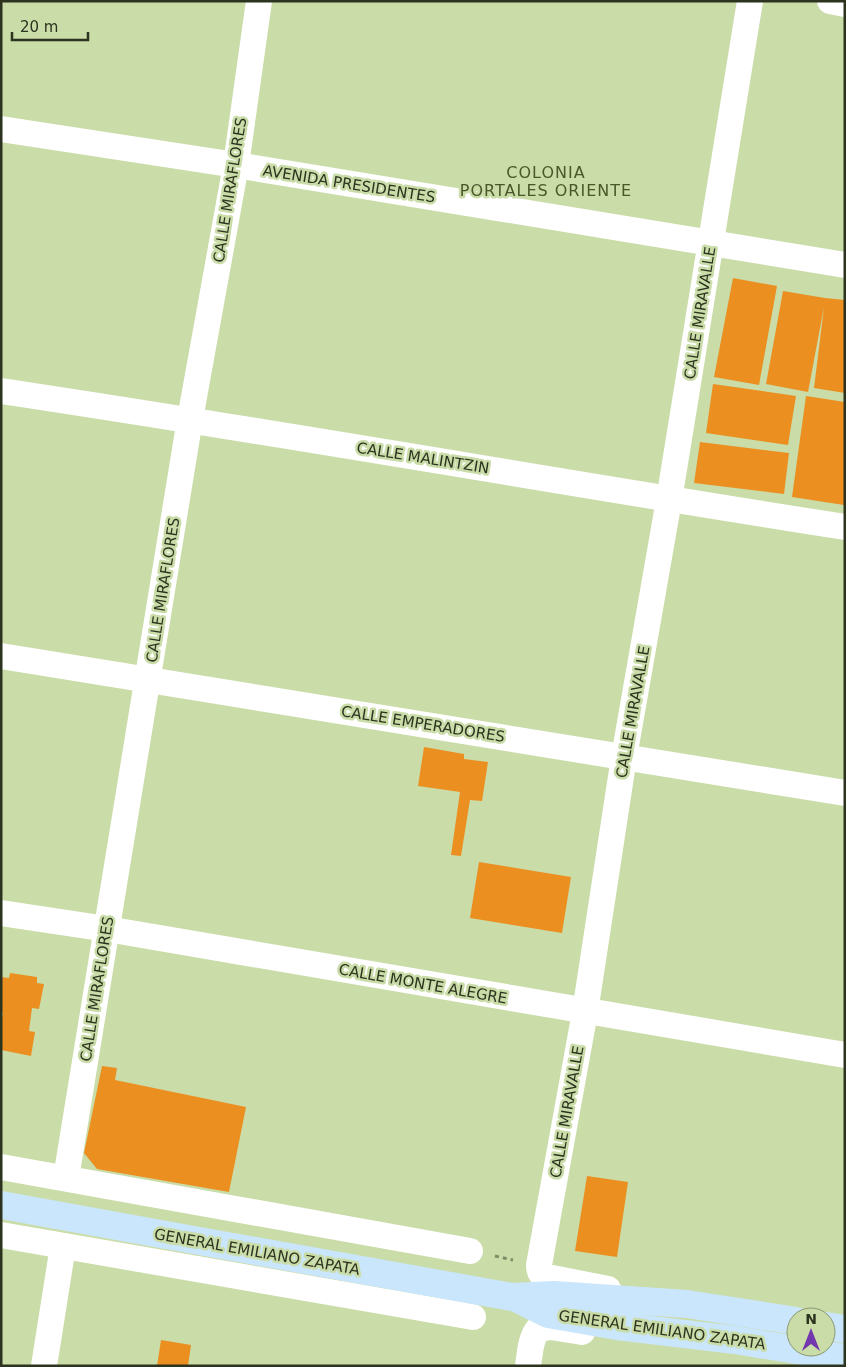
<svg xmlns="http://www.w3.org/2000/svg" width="846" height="1367" font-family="'DejaVu Sans',sans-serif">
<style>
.building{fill:#eb8f21}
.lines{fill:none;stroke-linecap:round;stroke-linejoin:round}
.path{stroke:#808c68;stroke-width:3;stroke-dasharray:4 4;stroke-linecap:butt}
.minor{stroke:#fff;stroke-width:26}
.major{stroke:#cae6fd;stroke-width:28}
.labels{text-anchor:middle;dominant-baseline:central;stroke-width:5;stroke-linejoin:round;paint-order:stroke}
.street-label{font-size:15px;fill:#2c331f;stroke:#cadca8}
.neighbourhood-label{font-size:16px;letter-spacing:1px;fill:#4a5829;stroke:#cadca8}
</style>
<rect width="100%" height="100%" fill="#cadca8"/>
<g class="building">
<path d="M733 278 777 286 759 385 714 377Z"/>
<path d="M783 291 825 298 845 300V393L814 388 824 307 808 392 766 384Z"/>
<path d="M713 384 796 396 788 445 706 433Z"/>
<path d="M806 396 845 402 844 505 792 497Z"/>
<path d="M700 442 789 453 784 494 694 483Z"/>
<path d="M424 747 464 754V759L488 762 482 801 470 800 461 856 451 855 460 792 418 786Z"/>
<path d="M479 862 571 877 562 933 470 918Z"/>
<path d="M10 973 37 977V983L44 984 39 1009 32 1008 29 1031 35 1032 31 1056 1 1050V1020L3 1013 1 1012V977L9 978Z"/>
<path d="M102 1066 117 1068 115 1080 246 1107 229 1192 97 1169 84 1153Z"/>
<path d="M587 1176 628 1182 617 1257 575 1251Z"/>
<path d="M161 1340 191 1345 188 1366H157Z"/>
</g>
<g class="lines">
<path class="path" d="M495 1256 513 1260"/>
<g class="minor">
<path d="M830 1 845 4"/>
<path d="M1 129 236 165 845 265"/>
<path d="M1 391C283 433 563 483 845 527"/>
<path d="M1 656 845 793"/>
<path d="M1 913 107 929 845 1055"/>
<path d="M1 1167 470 1251"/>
<path d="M66 1178 190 419 236 165 259 1"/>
<path d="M1 1235 473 1317"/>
<path d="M608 1289 547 1277C541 1275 539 1272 539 1265L585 1012 624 757 669 500 750 1"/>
<path d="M44 1366 63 1246"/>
<path d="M528 1366C530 1354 530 1339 538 1329L551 1327 582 1332"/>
</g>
<g class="major">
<path d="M1 1205 166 1235 512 1297 554 1295 687 1304 796 1321"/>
<path d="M516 1298 548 1314 617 1326 735 1340 845 1358"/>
<path d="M826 1326 845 1329"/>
</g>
</g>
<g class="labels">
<g class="street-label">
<text transform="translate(349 184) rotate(9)">AVENIDA PRESIDENTES</text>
<text transform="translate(230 190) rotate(-81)">CALLE MIRAFLORES</text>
<text transform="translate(700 313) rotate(-81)">CALLE MIRAVALLE</text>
<text transform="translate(423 458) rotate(9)">CALLE MALINTZIN</text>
<text transform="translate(163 590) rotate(-81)">CALLE MIRAFLORES</text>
<text transform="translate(633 712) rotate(-80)">CALLE MIRAVALLE</text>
<text transform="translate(423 724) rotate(9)">CALLE EMPERADORES</text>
<text transform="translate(423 984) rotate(10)">CALLE MONTE ALEGRE</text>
<text transform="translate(97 989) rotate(-81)">CALLE MIRAFLORES</text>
<text transform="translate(567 1112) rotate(-80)">CALLE MIRAVALLE</text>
<text transform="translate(257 1252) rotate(10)">GENERAL EMILIANO ZAPATA</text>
<text transform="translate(662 1330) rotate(8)">GENERAL EMILIANO ZAPATA</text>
</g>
<g class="neighbourhood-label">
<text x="546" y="172">COLONIA<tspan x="546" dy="18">PORTALES ORIENTE</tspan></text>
</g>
</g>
<rect width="846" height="1367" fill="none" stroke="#2c331f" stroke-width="5"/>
<g transform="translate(811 1332)"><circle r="24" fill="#cadca8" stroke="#8b9871"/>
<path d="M0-4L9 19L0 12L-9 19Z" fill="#7337ad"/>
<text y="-8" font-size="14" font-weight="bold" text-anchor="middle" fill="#2c331f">N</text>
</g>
<path d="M12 32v8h76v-8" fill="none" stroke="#2c331f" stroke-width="2.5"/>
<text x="20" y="32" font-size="15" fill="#2c331f" stroke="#cadca8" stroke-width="4" paint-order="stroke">20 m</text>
</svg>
